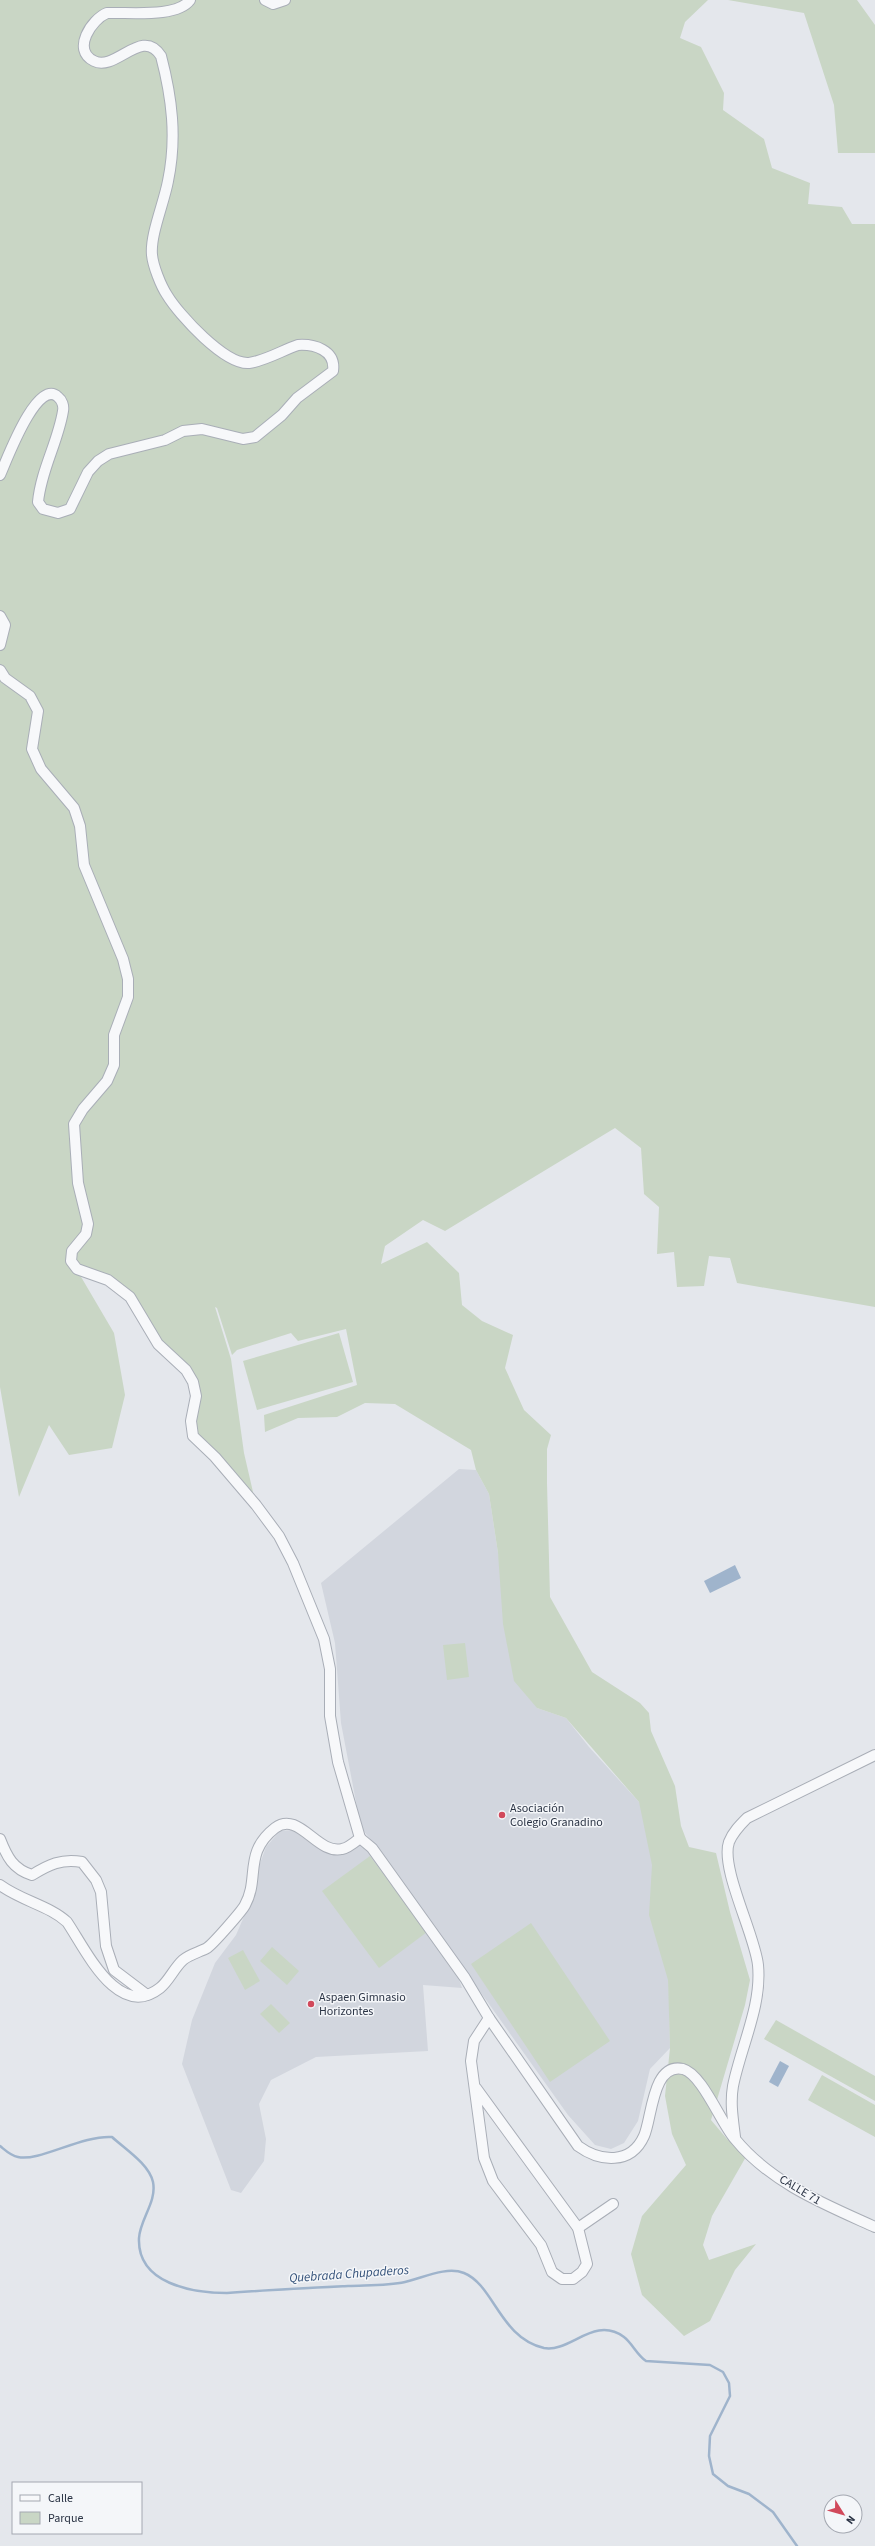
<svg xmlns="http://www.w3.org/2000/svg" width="875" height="2546" font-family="'Source Sans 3',sans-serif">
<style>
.built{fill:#d2d6de}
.green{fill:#c9d6c5}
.water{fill:#9fb4cc}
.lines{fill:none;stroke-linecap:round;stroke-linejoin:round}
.stream{stroke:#9fb4cc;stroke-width:2.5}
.minor-casing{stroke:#a9aeb7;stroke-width:12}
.minor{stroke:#f7f8fa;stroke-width:10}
.poi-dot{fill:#d1495b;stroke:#f4f6f9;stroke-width:1.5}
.labels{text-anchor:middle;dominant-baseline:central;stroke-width:3;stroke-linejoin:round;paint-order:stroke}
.poi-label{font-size:12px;fill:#2b3445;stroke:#f4f6f9;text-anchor:start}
.street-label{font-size:12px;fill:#2b3445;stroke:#f4f6f9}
.water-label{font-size:13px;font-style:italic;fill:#34527a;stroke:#f4f6f9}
</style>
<rect width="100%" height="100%" fill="#e4e7ec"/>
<g class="built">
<path d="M459 1469 476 1470 489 1494 498 1553 537 1708 566 1718 589 1747 639 1802 658 1844 668 1948 670 2048 650 2069 638 2121 624 2143 611 2149 595 2145 568 2115 377 1847 361 1828 341 1723 335 1643 321 1583Z"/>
<path d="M292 1830 319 1849 341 1855 358 1844 374 1855 455 1968 462 1988 423 1985 428 2051 316 2057 271 2080 259 2104 266 2139 264 2161 241 2193 231 2190 182 2064 192 2020 215 1963 236 1935 252 1898 258 1869 266 1847 280 1831Z"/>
</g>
<g class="green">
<path d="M0 0H708L685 22 680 38 701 47 724 93 723 110 764 139 772 168 810 183 808 204 842 207 852 224H875V1307L737 1283 730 1258 709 1256 704 1286 677 1287 674 1252 657 1254 659 1207 644 1194 641 1148 615 1128 445 1231 423 1220 385 1246 381 1264 427 1242 459 1273 462 1305 482 1321 513 1335 505 1368 524 1410 551 1435 547 1449V1483L550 1597 592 1672 640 1703 649 1713 651 1731 675 1786 681 1826 689 1847 716 1853 730 1912 750 1980 745 2005 711 2120 727 2139 747 2155 712 2216 703 2245 709 2260 756 2244 735 2270 710 2321 684 2336 642 2295 631 2254 642 2216 686 2165 672 2134 665 2096 670 2048 668 1980 649 1915 652 1865 639 1802 566 1718 537 1708 514 1681 503 1624 498 1553 489 1494 476 1470 471 1450 395 1404 365 1403 337 1417 298 1418 265 1432 264 1415 357 1385 346 1329 298 1341 291 1333 237 1350 232 1355 217 1308 215 1307 231 1359 244 1453 256 1505 193 1436V1382L117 1286 77 1270 114 1333 125 1395 112 1448 69 1455 49 1425 19 1497 0 1387Z"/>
<path d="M728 0H857L875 25V153H838L834 105 804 13Z"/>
<path d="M339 1333 353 1382 257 1410 243 1361Z"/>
<path d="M465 1643 469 1677 447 1680 443 1645Z"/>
<path d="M370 1856 427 1932 379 1968 322 1891Z"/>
<path d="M531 1923 610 2041 550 2082 471 1964Z"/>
<path d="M272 1947 299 1971 287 1985 260 1961Z"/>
<path d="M243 1950 260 1981 245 1990 228 1958Z"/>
<path d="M271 2004 290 2023 279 2033 260 2014Z"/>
<path d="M776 2020 875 2076V2101L764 2039Z"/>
<path d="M822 2075 875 2105V2137L808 2100Z"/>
</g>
<g class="water">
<path d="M735 1565 741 1578 710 1593 704 1581Z"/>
<path d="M780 2061 789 2066 778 2087 769 2082Z"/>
</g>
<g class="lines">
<path class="stream" d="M0 2146C5 2150 11 2156 18 2157 39 2162 82 2135 112 2137 125 2149 149 2164 153 2182 157 2202 140 2219 139 2238 137 2284 193 2293 227 2293 267 2290 308 2288 348 2286 366 2285 387 2286 405 2282 423 2278 446 2266 464 2273 494 2285 500 2338 544 2348 570 2353 594 2315 624 2337 632 2343 637 2355 646 2361L710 2365 723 2372 729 2383 730 2396 710 2436 709 2456 713 2474 728 2486 749 2494 773 2512 797 2546"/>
<g class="minor-casing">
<g id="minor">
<path d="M265 0 273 4 285 0"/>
<path d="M0 475C6 462 37 377 58 397 62 400 64 406 63 411 58 442 41 470 38 502L43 509 58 513 70 509 88 472 98 461 109 454 165 440 183 431 202 429 243 439 255 437 282 415 297 398 333 371C336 350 314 344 298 345 283 350 265 361 249 363 225 365 179 315 167 295 161 286 153 266 152 255 150 235 164 203 168 181 177 138 172 98 161 56 142 26 116 72 94 61 71 50 92 19 107 13 129 12 177 18 190 0"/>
<path d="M0 616 5 625 0 645"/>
<path d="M0 670 5 678 30 696 38 711 32 749 41 769 74 808 80 826 84 865 123 959 128 979V997L114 1035V1065L107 1081 83 1109 74 1124 78 1183 88 1224 86 1234 72 1251 71 1261 77 1269 108 1280 130 1297 158 1344 186 1370 193 1382 196 1396 191 1421 193 1436 215 1457 256 1505 279 1536 293 1563 324 1639 330 1669V1716L338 1762 360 1838C355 1842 348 1848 342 1849 317 1855 299 1810 275 1828 243 1853 260 1878 245 1905 242 1911 213 1944 207 1948 200 1952 190 1954 183 1960 174 1968 169 1981 160 1988 118 2021 86 1950 67 1922 50 1906 22 1901 0 1885"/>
<path d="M360 1838 372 1848 465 1978 489 2018 578 2146C600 2162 631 2165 644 2136 652 2119 652 2062 683 2069 702 2074 721 2123 735 2139 771 2183 824 2204 875 2227"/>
<path d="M0 1839C7 1857 13 1869 32 1875 48 1865 62 1858 82 1862L96 1880 101 1892 106 1946 114 1970 147 1995"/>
<path d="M476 2088 578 2228 587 2264 582 2272 573 2279H562L552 2272 541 2245 493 2181 484 2158 471 2061 474 2041 489 2018"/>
<path d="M735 2137C733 2120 730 2103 733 2086 741 2046 762 2006 758 1965 755 1935 720 1868 729 1842 733 1832 740 1825 747 1818L875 1755"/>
<path d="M578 2228 613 2204"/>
</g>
</g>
<use href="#minor" class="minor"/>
</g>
<g class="poi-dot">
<circle cx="502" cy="1815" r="4"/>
<circle cx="311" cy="2004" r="4"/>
</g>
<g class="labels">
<g class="poi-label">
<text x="510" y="1808">Asociación<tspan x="510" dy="14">Colegio Granadino</tspan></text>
<text x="319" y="1997">Aspaen Gimnasio<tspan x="319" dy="14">Horizontes</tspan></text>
</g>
<g class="street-label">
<text transform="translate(800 2190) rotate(31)">CALLE 71</text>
</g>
<g class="water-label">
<text transform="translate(349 2274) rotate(-4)">Quebrada Chupaderos</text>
</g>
</g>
<rect x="12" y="2482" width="130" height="52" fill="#f4f6f9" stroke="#a4a8b1"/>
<rect x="20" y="2495" width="20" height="6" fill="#f7f8fa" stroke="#a4a8b1"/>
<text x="48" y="2502" font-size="12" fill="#2b3445">Calle</text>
<rect x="20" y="2512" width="20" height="12" fill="#c9d6c5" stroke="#a4a8b1"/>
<text x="48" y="2522" font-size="12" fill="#2b3445">Parque</text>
<g transform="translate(843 2514) rotate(127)"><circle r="19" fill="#f4f6f9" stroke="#a4a8b1"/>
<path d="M0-3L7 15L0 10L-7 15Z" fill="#d1495b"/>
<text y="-6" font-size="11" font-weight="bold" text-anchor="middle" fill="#2b3445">N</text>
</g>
</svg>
